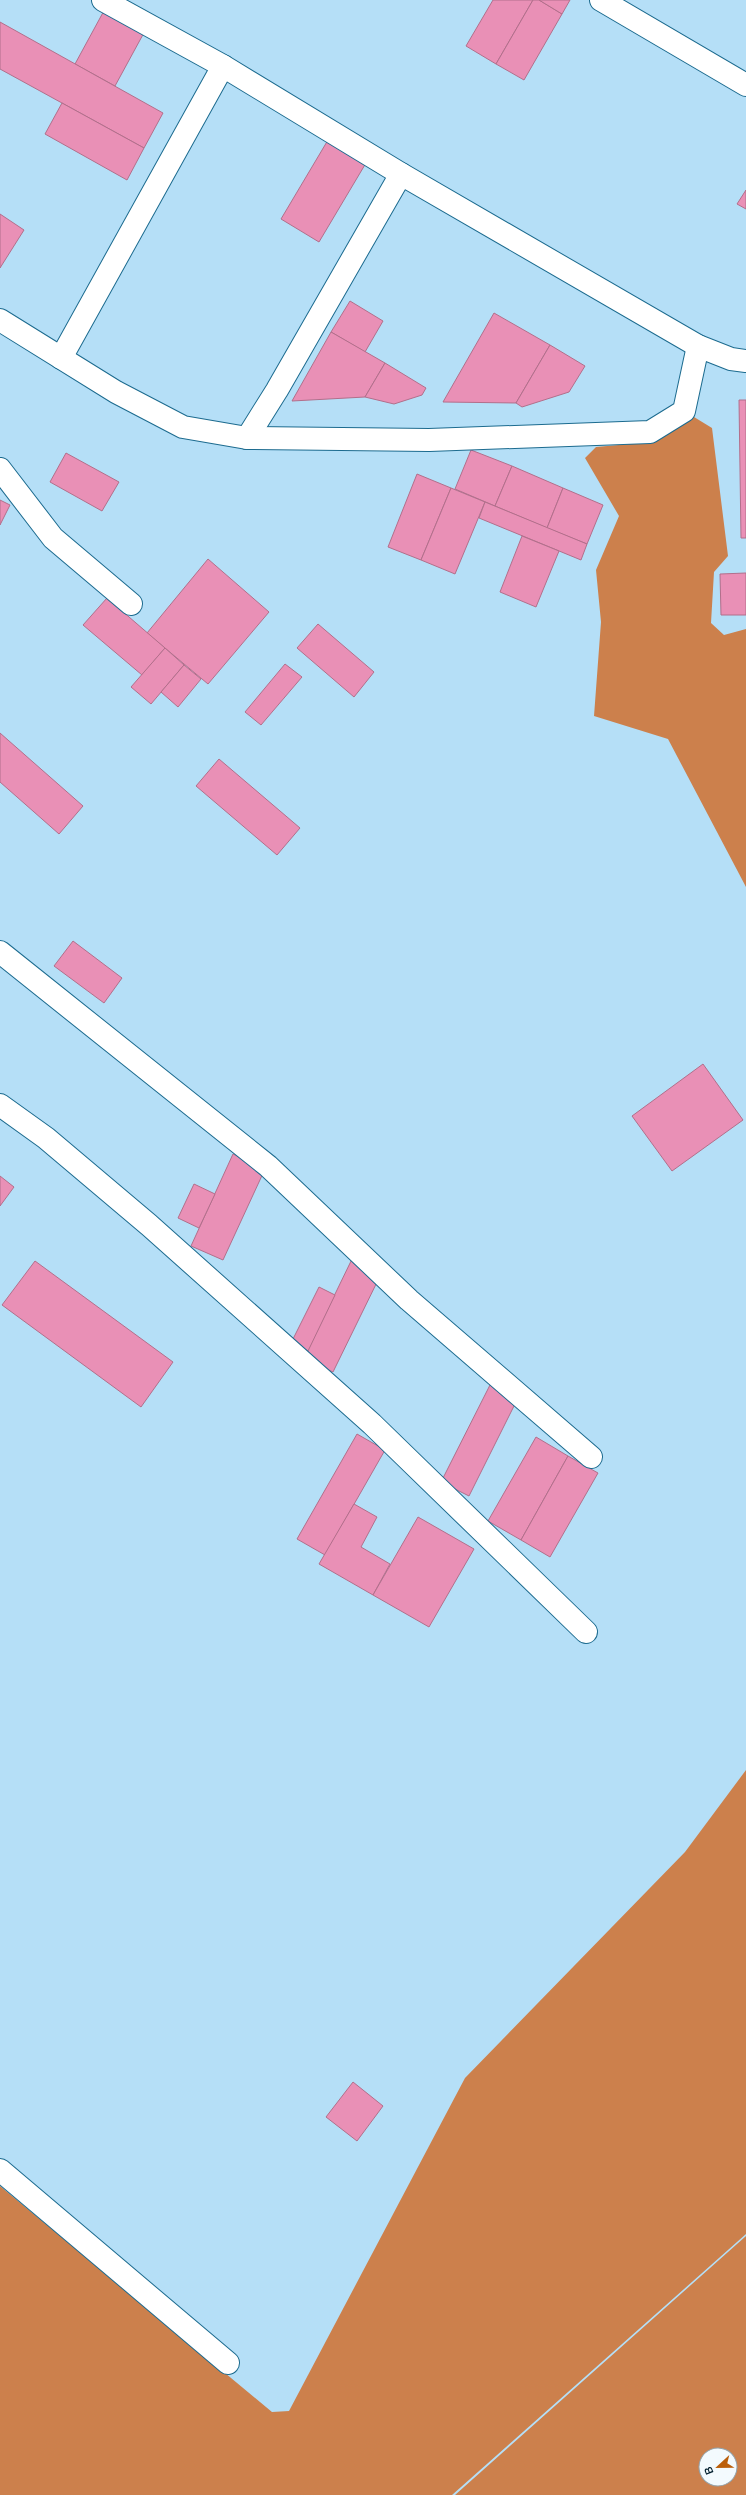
<svg xmlns="http://www.w3.org/2000/svg" width="746" height="2495" font-family="'Nunito Sans',sans-serif">
<style>
.forest{fill:#cc804c;fill-rule:evenodd}
.building{fill:#e990b6;stroke:#b26f8b}
.lines{fill:none;stroke-linecap:round;stroke-linejoin:round}
.minor-casing{stroke:#1c6b8f;stroke-width:24}
.minor{stroke:#fff;stroke-width:22}
</style>
<rect width="100%" height="100%" fill="#b5dff7"/>
<g class="forest">
<path d="M694 417 712 428 728 556 714 572 711 623 724 635 746 629V887L668 739 594 716 601 622 596 570 619 516 585 458 596 447 652 442Z"/>
<path d="M746 1770V2234L452 2495H0V2186L272 2412 289 2411 465 2078 685 1852Z"/>
<path d="M746 2236V2495H455ZM706 2455H730V2479H706Z"/>
</g>
<g class="building">
<path d="M493 0H533L496 64 466 46Z"/>
<path d="M533 0H539L562 14 524 80 496 64Z"/>
<path d="M539 0H570L562 14Z"/>
<path d="M106 7 146 29 115 86 75 64Z"/>
<path d="M0 22 163 113 144 148 0 69Z"/>
<path d="M62 103 144 148 127 180 45 134Z"/>
<path d="M328 140 366 163 319 242 281 219Z"/>
<path d="M746 190V209L737 204Z"/>
<path d="M0 214 24 230 0 268Z"/>
<path d="M350 301 383 321 365 352 331 332Z"/>
<path d="M494 313 550 345 516 403 443 402Z"/>
<path d="M331 332 385 363 365 397 292 401Z"/>
<path d="M550 345 585 366 569 392 522 407 516 403Z"/>
<path d="M385 363 426 388 422 395 394 404 365 397Z"/>
<path d="M739 400H746V538H741Z"/>
<path d="M471 450 512 466 495 506 455 489Z"/>
<path d="M66 453 119 482 102 511 50 482Z"/>
<path d="M512 466 563 488 547 528 495 506Z"/>
<path d="M417 474 451 488 421 560 388 547Z"/>
<path d="M451 488 485 502 455 574 421 560Z"/>
<path d="M563 488 603 505 587 544 547 528Z"/>
<path d="M0 500 10 505 0 525Z"/>
<path d="M485 502 587 544 581 560 479 518Z"/>
<path d="M522 536 559 551 536 607 500 592Z"/>
<path d="M208 559 269 612 208 684 147 633Z"/>
<path d="M746 573V615H721L720 574Z"/>
<path d="M107 598 165 648 142 675 83 625Z"/>
<path d="M318 624 374 672 354 697 297 648Z"/>
<path d="M165 648 184 665 151 704 131 687Z"/>
<path d="M285 664 302 677 261 725 245 712Z"/>
<path d="M184 665 201 679 178 707 161 692Z"/>
<path d="M0 733 83 806 59 834 0 782Z"/>
<path d="M219 759 300 828 277 855 196 786Z"/>
<path d="M73 941 122 978 104 1003 54 966Z"/>
<path d="M703 1064 743 1120 672 1171 632 1116Z"/>
<path d="M233 1154 265 1169 223 1260 191 1246Z"/>
<path d="M0 1176 14 1187 0 1206Z"/>
<path d="M194 1184 215 1194 199 1228 178 1218Z"/>
<path d="M353 1257 381 1274 333 1372 304 1358Z"/>
<path d="M35 1261 173 1362 141 1407 2 1305Z"/>
<path d="M319 1287 335 1295 308 1351 291 1343Z"/>
<path d="M491 1383 518 1398 469 1496 441 1482Z"/>
<path d="M357 1434 385 1450 325 1555 297 1539Z"/>
<path d="M536 1437 568 1456 521 1540 488 1521Z"/>
<path d="M568 1456 598 1473 550 1557 521 1540Z"/>
<path d="M354 1504 377 1517 361 1547 390 1564 373 1595 319 1564Z"/>
<path d="M418 1517 474 1549 429 1627 373 1595Z"/>
<path d="M353 2082 383 2106 357 2141 326 2117Z"/>
</g>
<g class="lines">
<g class="minor-casing">
<g id="minor">
<path d="M103 0 223 66 401 174 698 346 731 359 746 361"/>
<path d="M601 0 746 85"/>
<path d="M0 320 116 392 183 427 247 438 429 440 650 432 684 411 698 346"/>
<path d="M61 358 223 66"/>
<path d="M247 438 277 390 401 174"/>
<path d="M0 469 53 538 131 604"/>
<path d="M0 952 268 1166 409 1300 591 1457"/>
<path d="M0 1105 46 1138 149 1225 372 1424 586 1632"/>
<path d="M0 2170 228 2363"/>
</g>
</g>
<use href="#minor" class="minor"/>
</g>
<g transform="translate(718 2467) rotate(248)"><circle r="19" fill="#f3fafe" stroke="#92a2aa"/>
<path d="M0-3L7 15L0 10L-7 15Z" fill="#bb5f0a"/>
<text y="-6" font-size="11" font-weight="bold" text-anchor="middle" fill="#001d2c">B</text>
</g>
</svg>
